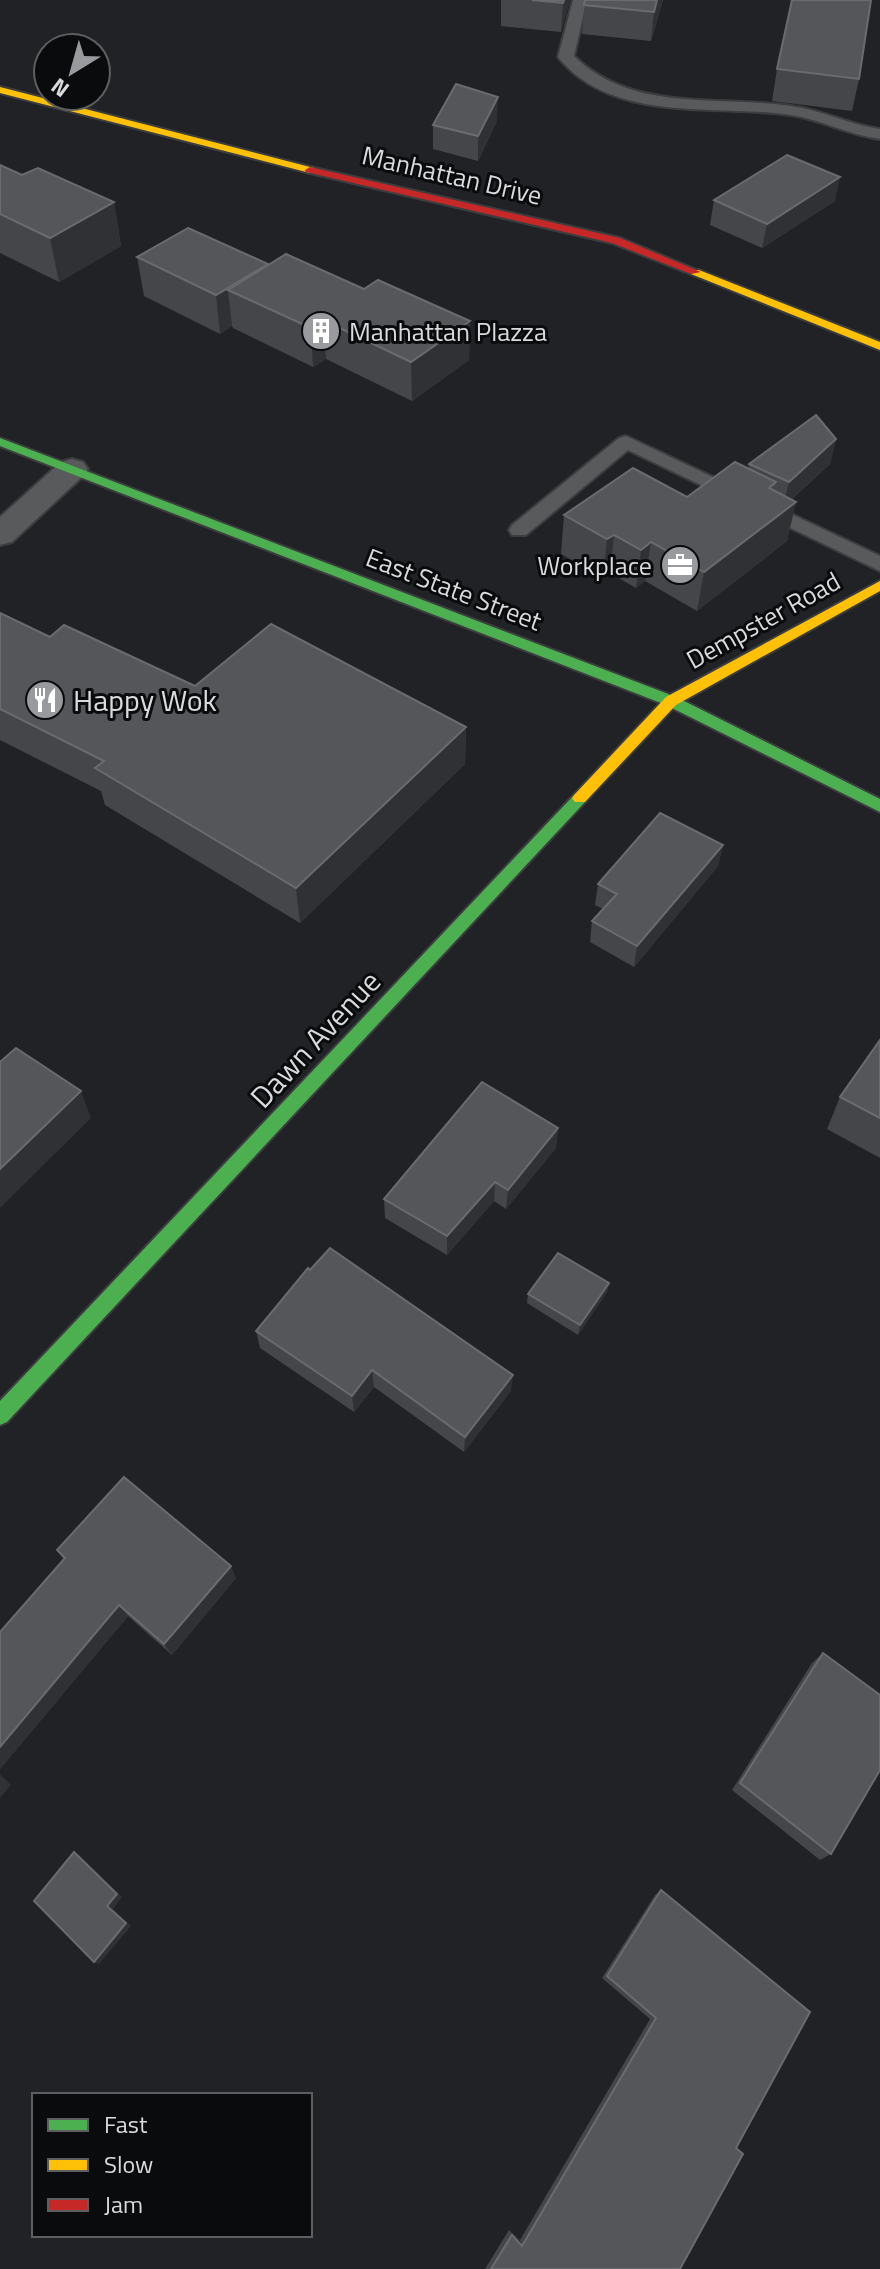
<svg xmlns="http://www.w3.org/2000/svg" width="880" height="2269" font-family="'Titillium Web',sans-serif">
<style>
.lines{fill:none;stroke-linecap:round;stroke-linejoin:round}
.lane-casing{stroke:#3b3d3f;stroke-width:4}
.street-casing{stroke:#3b3d3f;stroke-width:4}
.fast-casing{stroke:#3b3d3f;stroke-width:4}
.slow-casing{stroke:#3b3d3f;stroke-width:4}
.jam-casing{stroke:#3b3d3f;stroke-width:4}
.lane{fill:#585a5c;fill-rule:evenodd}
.street{fill:#585a5c;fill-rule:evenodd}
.fast{fill:#4caf50;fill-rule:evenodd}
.slow{fill:#ffc107;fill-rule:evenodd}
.jam{fill:#c62828;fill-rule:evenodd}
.wall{fill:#454649}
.shaded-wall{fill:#303134}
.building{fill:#555659;stroke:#696b6e;stroke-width:2}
.labels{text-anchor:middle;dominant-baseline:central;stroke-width:6;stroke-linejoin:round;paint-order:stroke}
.far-street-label{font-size:26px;fill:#d8dadd;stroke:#0a0b0d}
.far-poi-label{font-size:26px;fill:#d8dadd;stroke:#0a0b0d;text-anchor:start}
.poi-label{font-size:30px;fill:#d8dadd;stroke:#0a0b0d;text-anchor:start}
.street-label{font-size:30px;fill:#d8dadd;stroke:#0a0b0d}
</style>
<rect width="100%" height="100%" fill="#202225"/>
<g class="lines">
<g class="lane-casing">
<g id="lane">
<path d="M573 0H587L574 56C632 113 717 95 791 106 822 110 850 125 880 129V139C849 135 822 120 791 115 716 104 612 124 558 57Z"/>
<path d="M626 436 880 556V571L628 450 526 535H512L509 530 512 525 619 438Z"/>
</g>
</g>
<g class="street-casing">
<path id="street" d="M72 459 83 462 88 469 83 476 12 542 0 545V517L61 462Z"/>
</g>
<g class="fast-casing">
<g id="fast">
<path d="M0 438 676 697 880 799V812L666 705 0 446Z"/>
<path d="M580 792 588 798 585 802 7 1422 0 1425V1401L575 794Z"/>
</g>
</g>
<g class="slow-casing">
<g id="slow">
<path d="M0 87 314 168 315 170 310 173 0 93Z"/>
<path d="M691 270H699L880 342V350L691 274Z"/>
<path d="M880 581V591L676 705 585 802H575L572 798 575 794 666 697Z"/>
</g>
</g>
<g class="jam-casing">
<path id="jam" d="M310 167 620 238 701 272 691 274 612 243 306 172 305 170Z"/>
</g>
<use href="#lane" class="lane"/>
<use href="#street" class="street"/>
<use href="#fast" class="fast"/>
<use href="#slow" class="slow"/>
<use href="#jam" class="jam"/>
</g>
<g class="wall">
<path d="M501 0H570L561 32 501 26Z"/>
<path d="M585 0H663L651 41 582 34Z"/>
<path d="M777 69 859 79 852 111 772 101Z"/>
<path d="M497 121 478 161 433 149V125Z"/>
<path d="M0 165 22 175 114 202 121 246 59 282 0 253Z"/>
<path d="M714 200 835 201 762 248 710 225Z"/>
<path d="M137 257 268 264 364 289 470 321 469 360 412 401 326 359 313 367 233 328 232 326 220 334 144 296Z"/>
<path d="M836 439 830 464 791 500 796 502 787 541 697 611 645 581 636 588 610 573 603 578 561 554 564 515 687 497 748 469 749 464Z"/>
<path d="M0 613 50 637 195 686 466 727 465 764 300 923 105 805 101 791 0 740Z"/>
<path d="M723 845 718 866 634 967 590 942 592 921 603 909 595 905 598 884Z"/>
<path d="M880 1040V1158L827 1129 840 1097Z"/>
<path d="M558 1128 556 1148 506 1209 494 1201 447 1255 385 1218 384 1199Z"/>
<path d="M609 1283 607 1292 578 1335 527 1303 528 1294Z"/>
<path d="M256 1331 511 1391 464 1452 374 1387 354 1412 260 1348Z"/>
<path d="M57 1550 236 1578 172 1655 128 1616 0 1769V1632L64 1560Z"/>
<path d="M823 1653 831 1854 820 1860 732 1790 812 1663Z"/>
<path d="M661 1890 736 2148 680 2269H485L509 2230 520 2240 650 2019 602 1978 655 1895Z"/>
</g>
<g class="shaded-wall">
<path d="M564 0H570L561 32 563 3Z"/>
<path d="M657 0H663L651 41 654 12Z"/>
<path d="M498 97 497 121 478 161V136Z"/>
<path d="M840 177 835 201 762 248 767 224Z"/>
<path d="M114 202 121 246 59 282 50 238Z"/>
<path d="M268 264 228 290 232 326 220 334 216 295Z"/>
<path d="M323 320 326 359 313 367 311 328Z"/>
<path d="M470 321 469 360 412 401 411 362Z"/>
<path d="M836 439 830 464 783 507 789 482Z"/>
<path d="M796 502 787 541 697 611 704 572Z"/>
<path d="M614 535 610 573 603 578 607 539Z"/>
<path d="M651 542 645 581 636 588 641 550Z"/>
<path d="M466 727 465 764 300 923 296 888Z"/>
<path d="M723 845 718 866 634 967 637 946Z"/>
<path d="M81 1091 91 1118 0 1208V1169Z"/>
<path d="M558 1128 556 1148 506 1209 508 1190Z"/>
<path d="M495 1182 494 1201 447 1255V1236Z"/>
<path d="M609 1283 607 1292 578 1335 580 1325Z"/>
<path d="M372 1370 374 1387 354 1412 352 1396Z"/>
<path d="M513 1375 511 1391 464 1452 465 1437Z"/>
<path d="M231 1566 236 1578 172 1655 164 1644Z"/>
<path d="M119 1605 128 1616 0 1769V1747Z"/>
<path d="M0 1774 11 1785 0 1798Z"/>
<path d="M74 1852 80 1856 122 1897 113 1909 131 1926 99 1964 94 1962 107 1906Z"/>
<path d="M509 2230 520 2240 522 2246 512 2235Z"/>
</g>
<g class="building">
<path d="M532 0H564L563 3Z"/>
<path d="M585 0H657L654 12 584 5Z"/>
<path d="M792 0H871L859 79 777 69Z"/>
<path d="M456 84 498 97 478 136 433 125Z"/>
<path d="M787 155 840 177 767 224 714 200Z"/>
<path d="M0 165 22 175 38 168 114 202 50 238 0 214Z"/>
<path d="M188 228 268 264 216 295 137 257Z"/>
<path d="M286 254 364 289 378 280 470 321 411 362 323 320 311 328 228 290Z"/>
<path d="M816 415 836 439 789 482 749 464Z"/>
<path d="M735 462 776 482 769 488 796 502 704 572 651 542 641 550 614 535 607 539 564 515 633 468 687 497Z"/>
<path d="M0 613 50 637 64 625 195 686 271 624 466 727 296 888 95 768 104 761 0 709Z"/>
<path d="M660 813 723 845 637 946 592 921 617 894 598 884Z"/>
<path d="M880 1040V1118L840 1097Z"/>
<path d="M16 1048 81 1091 0 1169V1062Z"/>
<path d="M482 1082 558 1128 508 1190 495 1182 447 1236 384 1199Z"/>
<path d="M330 1248 513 1375 465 1437 372 1370 352 1396 256 1331 308 1268 310 1270Z"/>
<path d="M558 1253 609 1283 580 1325 528 1294Z"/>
<path d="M124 1477 231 1566 164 1644 119 1605 0 1747V1632L65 1558 57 1550Z"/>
<path d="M823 1653 880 1695V1770L831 1854 740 1783Z"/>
<path d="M74 1852 117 1894 107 1906 126 1923 94 1962 34 1901Z"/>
<path d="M661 1890 810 2012 736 2148 743 2154 680 2269H491L512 2235 522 2246 656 2018 607 1976Z"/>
</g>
<defs>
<g id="building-disc" transform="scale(2)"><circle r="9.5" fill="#989a9d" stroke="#0a0b0d"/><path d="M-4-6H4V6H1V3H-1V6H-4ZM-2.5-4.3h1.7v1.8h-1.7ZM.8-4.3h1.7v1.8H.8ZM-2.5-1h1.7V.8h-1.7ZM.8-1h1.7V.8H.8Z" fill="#fff"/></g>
<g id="office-disc" transform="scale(2)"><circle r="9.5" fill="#989a9d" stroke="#0a0b0d"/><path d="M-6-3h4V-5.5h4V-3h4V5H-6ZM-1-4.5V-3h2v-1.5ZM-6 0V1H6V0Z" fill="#fff"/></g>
<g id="restaurant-disc" transform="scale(2)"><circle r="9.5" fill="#989a9d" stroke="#0a0b0d"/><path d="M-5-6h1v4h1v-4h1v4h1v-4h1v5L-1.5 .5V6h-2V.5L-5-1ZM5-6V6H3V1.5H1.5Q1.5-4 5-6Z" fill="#fff"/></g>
</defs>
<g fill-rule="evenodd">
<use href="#building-disc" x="321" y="331"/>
<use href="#office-disc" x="680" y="565"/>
<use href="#restaurant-disc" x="45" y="700"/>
</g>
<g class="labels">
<g class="far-street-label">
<text transform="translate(452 175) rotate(13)">Manhattan Drive</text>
<text transform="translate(454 589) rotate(21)">East State Street</text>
<text transform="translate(763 620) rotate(-29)">Dempster Road</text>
</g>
<g class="far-poi-label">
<text x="349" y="331">Manhattan Plazza</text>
<text x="652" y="565" text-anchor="end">Workplace</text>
</g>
<g class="poi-label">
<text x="73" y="700">Happy Wok</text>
</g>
<g class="street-label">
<text transform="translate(315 1039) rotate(-47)">Dawn Avenue</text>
</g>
</g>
<rect x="32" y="2093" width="280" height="144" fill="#0a0b0d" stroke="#5c5e60" stroke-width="2"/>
<rect x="48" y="2119" width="40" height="12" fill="#4caf50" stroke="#5c5e60" stroke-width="2"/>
<text x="104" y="2133" font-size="24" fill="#d8dadd">Fast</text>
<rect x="48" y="2159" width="40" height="12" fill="#ffc107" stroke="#5c5e60" stroke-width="2"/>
<text x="104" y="2173" font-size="24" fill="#d8dadd">Slow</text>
<rect x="48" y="2199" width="40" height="12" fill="#c62828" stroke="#5c5e60" stroke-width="2"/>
<text x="104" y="2213" font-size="24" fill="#d8dadd">Jam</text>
<g transform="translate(72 72) rotate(217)"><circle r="38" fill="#0a0b0d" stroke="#5c5e60" stroke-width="2"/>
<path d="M0-6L14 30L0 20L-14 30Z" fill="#989a9d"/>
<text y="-12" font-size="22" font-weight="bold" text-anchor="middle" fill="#d8dadd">N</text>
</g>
</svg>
